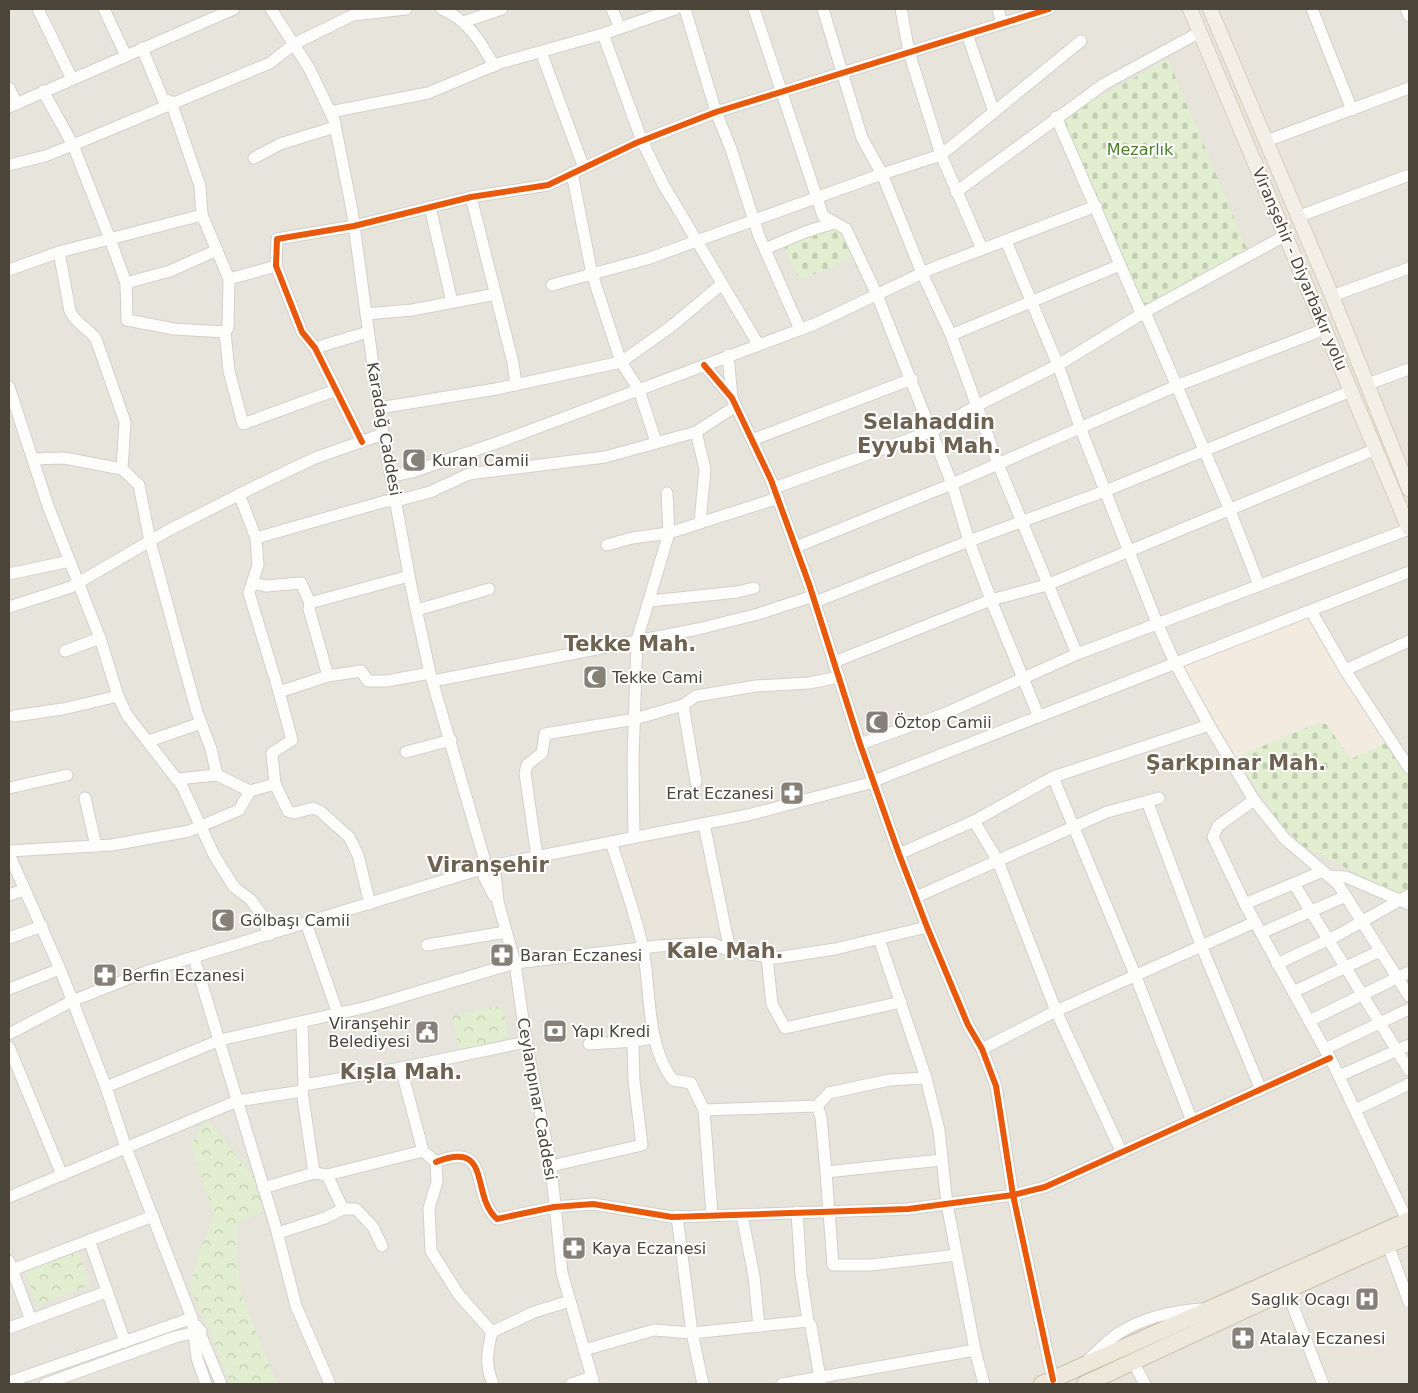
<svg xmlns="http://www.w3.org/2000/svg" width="1418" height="1393" font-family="'DejaVu Sans',sans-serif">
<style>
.residential{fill:#e7e4dc}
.commercial{fill:#f3ebdf}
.education{fill:#eae5da}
.cemetery{fill:url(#cemetery-stones)}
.park{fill:url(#park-crowns)}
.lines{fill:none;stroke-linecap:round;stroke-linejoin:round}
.minor-casing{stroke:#d2d0cb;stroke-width:13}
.major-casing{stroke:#d6cebb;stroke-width:16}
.highway-casing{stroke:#ccbfa9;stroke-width:18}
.minor{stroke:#fdfdfc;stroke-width:11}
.major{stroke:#f2efe6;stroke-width:14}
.highway{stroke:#ede8db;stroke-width:16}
.cycleway-casing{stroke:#fff;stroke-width:9}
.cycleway{stroke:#e8590c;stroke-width:6}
.labels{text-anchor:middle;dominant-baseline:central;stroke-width:4;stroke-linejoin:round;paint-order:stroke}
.park-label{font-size:16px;fill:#4a7f2a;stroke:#fff}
.street-label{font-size:16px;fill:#4b4439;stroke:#fff}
.poi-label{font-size:16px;fill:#4b4439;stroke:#fff;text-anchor:start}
.district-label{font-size:21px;font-weight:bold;fill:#6e6250;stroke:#fff}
</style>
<defs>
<pattern id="cemetery-stones" width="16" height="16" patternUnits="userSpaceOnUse" patternTransform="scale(1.25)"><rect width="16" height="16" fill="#e1eecf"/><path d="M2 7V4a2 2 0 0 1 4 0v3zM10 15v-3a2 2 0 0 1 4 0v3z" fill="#c3cdb2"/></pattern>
<pattern id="park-crowns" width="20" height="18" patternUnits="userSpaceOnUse" patternTransform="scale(1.25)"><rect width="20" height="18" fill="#e1eecf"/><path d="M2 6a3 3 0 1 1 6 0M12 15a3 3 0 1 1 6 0" fill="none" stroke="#c3cdb2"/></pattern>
</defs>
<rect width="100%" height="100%" fill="#f4f2ee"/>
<rect class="residential" x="9" y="9" width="1400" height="1375"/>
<path class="commercial" d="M1310 617 1388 742 1351 759 1326 724 1318 723 1236 757 1183 666Z"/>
<g class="education">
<path d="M678 836 682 859 706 855 723 932 647 939 643 933 618 847Z"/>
<path d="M1387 1271 1409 1322V1384H1330L1308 1313 1310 1309Z"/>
</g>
<g class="cemetery">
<path d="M1168 59 1247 249 1143 307 1062 118Z"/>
<path d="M826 227 842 229 855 256 837 263 838 266 799 279 784 247Z"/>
<path d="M1318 723 1326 724 1351 759 1388 742 1409 776V891L1400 895 1303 846 1280 823 1236 757Z"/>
</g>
<g class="park">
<path d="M502 1005 509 1038 459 1049 452 1016Z"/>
<path d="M207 1119 253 1177 264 1211 237 1223V1259L242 1297 277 1384H230L214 1341 190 1287 200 1251 214 1215 191 1145Z"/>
<path d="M78 1252 90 1285 37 1305 25 1271Z"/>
</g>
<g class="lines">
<g class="minor-casing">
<g id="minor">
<path d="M38 9 72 79"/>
<path d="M104 9 126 56"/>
<path d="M271 9 309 68 334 120 352 210 380 417 411 586 430 673 484 858"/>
<path d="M442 9C468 20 481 42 494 66"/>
<path d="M612 9 620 28"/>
<path d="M685 9 716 112 731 149 759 236 800 329"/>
<path d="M754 9 823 216 846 229 877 295 952 484 969 541 991 600 1039 717"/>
<path d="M823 9 862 138 882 174 922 273 951 335 998 464 1077 654"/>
<path d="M901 9 909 52 941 155 982 249"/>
<path d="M998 9 1002 23"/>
<path d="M1312 9 1352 110"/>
<path d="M1406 9 1409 16"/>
<path d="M463 22 502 9"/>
<path d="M603 34 642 141 663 184 758 344"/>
<path d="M967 34 994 112"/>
<path d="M142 48 163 99 171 102 200 186 202 215 229 279 228 328 225 332 229 371 243 424 336 390"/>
<path d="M541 52 584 168"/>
<path d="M9 88 17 104"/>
<path d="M43 91 73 145 110 239 126 283 127 320 174 329 225 332"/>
<path d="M9 107 234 9"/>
<path d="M330 112 428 93 500 63 603 34 675 9"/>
<path d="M1056 117 1142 315"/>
<path d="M1266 141 1409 88"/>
<path d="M254 158 280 144 335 127"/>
<path d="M9 165 45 156 73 145 270 63 294 44 353 15 406 9"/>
<path d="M572 173 592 274 621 362 639 390 656 442"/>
<path d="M956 192 1104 84 1200 32"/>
<path d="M471 197 513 363 516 385"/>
<path d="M430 207 452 302"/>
<path d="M1297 217 1409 175"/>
<path d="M1006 241 1058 365 1080 427 1157 623 1175 663 1209 725 1254 800 1285 839 1338 884 1409 996"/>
<path d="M765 249 805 232 834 223"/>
<path d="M59 252 70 311C75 323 88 328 96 339L125 422 122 469"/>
<path d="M9 270 59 252 202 215"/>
<path d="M229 279 276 266"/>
<path d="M126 283 170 271 217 250"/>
<path d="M552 285 647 259 882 174 941 155 1081 41"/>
<path d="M1332 296 1409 268"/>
<path d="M1145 312 1229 508 1259 585"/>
<path d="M366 314 412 310 496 294"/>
<path d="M951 335 1120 265"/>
<path d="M315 348 368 332"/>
<path d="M728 355 732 398"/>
<path d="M704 365 732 398 771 480 809 584 860 744 899 854 927 927 968 1025 982 1049 996 1086 1013 1195 1053 1380"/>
<path d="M1368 384 1409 369"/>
<path d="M9 387 48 506 100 638 118 696 127 715 182 786 214 855 234 887 251 900 262 915 269 935"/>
<path d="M379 408 496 389 621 362 669 328 722 284"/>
<path d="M696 432 705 469 700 523"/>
<path d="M752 440 912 379"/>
<path d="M362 442 315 348 302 332 276 266 277 239 354 226 471 197 548 185 636 143 716 112 1049 9"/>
<path d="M33 459 64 458 122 469 139 485 150 541 183 662 197 712 211 749 217 775"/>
<path d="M391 476 412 472 499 442 815 324 933 268 1096 206"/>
<path d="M774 488 932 431 978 405 1058 365 1145 312 1286 235"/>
<path d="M239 494 256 538 258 565 249 593 279 692"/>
<path d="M256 538 386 501H396L430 492 469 474 605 457 696 432 736 406"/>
<path d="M607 545 632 538 669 533 778 498"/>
<path d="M796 547 952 484 1176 386 1325 329"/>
<path d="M9 574 70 561"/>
<path d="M253 583 266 586 301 583 310 603 309 609 328 676"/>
<path d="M650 601 737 592 754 588"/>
<path d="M815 602 969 541 1105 491 1351 391"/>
<path d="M310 603 409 576"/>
<path d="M9 607 71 587 169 530 256 486 315 458 383 434"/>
<path d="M417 610 489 589"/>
<path d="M1311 611 1345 670 1409 768"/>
<path d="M65 651 100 638"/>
<path d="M834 662 991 600 1047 585 1376 449"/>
<path d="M1345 670 1409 641"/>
<path d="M433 681 698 629 758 614 813 596"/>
<path d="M14 716 63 709 118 696"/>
<path d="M149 741 201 723"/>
<path d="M860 744 944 714 1077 654 1409 529"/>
<path d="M406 752 451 740"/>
<path d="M1053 777 1136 977 1192 1121"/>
<path d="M177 779 217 775 250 791 275 784 272 753 292 740 279 692 328 676 361 671 368 681H387L430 673"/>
<path d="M696 782 683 705 696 696 756 686 809 683 839 677"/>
<path d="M275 784 288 811 294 813 313 808 320 811 349 837 358 855 370 904"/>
<path d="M9 788 67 775"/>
<path d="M85 798 96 846"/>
<path d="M1254 800 1218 826 1213 837 1245 904 1334 1066 1407 1220"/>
<path d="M1147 801 1201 945 1261 1090"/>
<path d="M974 821 998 861 1056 1011 1122 1153"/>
<path d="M704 824 730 951"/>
<path d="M634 837 633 759 637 640 669 533 667 493"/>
<path d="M611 842C622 877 635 912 643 948 651 991 646 1046 673 1080L691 1083 704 1110 712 1215"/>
<path d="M9 851 112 845 189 831 239 810 250 791"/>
<path d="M9 854 60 969 106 1087 126 1148 192 1318 197 1358 206 1384"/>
<path d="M899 854 974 821 1053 777 1209 725"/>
<path d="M537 857 525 773 527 765 542 753 545 734 635 719 683 705"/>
<path d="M495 865 748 815 866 784 1409 572"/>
<path d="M495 872 498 902 515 963 526 1042 551 1166 562 1273 594 1384"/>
<path d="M1329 876 1346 877 1409 904"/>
<path d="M484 877 494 896"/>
<path d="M1294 884 1409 1070"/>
<path d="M9 895 24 890"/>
<path d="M916 897 1107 812 1159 798"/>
<path d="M1245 904 1323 871"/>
<path d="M306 923 338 1014"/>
<path d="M1261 933 1346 896"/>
<path d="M9 938 42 926"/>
<path d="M427 945 506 932"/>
<path d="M767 957 772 1004 785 1028 901 1002"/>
<path d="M194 958 276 1228 296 1306 330 1384"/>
<path d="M1277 964 1338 935 1409 895"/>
<path d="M9 989 60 969"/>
<path d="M1293 992 1380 951"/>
<path d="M1309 1021 1409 972"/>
<path d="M302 1022 304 1085 302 1091 314 1173"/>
<path d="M9 1034 72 1001 148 971 478 870"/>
<path d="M589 1044C611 1042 632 1043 653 1038"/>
<path d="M9 1047 62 1175"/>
<path d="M982 1049 1056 1011 1255 922"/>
<path d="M1325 1049 1409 1009"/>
<path d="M401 1068 423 1151 436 1162 437 1182 429 1208 431 1251 459 1295 492 1332"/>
<path d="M1339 1076 1409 1045"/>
<path d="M926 1078 939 1130 947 1204 975 1350 984 1384"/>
<path d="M304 1085 401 1068 526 1042"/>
<path d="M106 1087 220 1040 367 1007 515 963 658 946 712 943 730 951 776 958 835 949 927 927"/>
<path d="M817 1106 821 1117 826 1172 833 1265H871L957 1255"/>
<path d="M704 1110 817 1106 829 1093 889 1080 926 1078 879 939"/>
<path d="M1355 1110 1409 1084"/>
<path d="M436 1162C493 1139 470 1196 497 1219L554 1207 593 1204 672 1217 908 1209 1013 1195 1045 1187 1330 1058"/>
<path d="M551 1166 642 1145 634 1081 633 1043"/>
<path d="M826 1172 941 1160"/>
<path d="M327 1175 343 1209"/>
<path d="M263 1188 314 1173 327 1175 423 1151"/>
<path d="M9 1197 237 1101 302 1091"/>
<path d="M797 1212 801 1274 808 1321 811 1326 821 1384"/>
<path d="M742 1215 754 1276 759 1326"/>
<path d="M677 1216 692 1333 703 1384"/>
<path d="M278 1233 325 1218 343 1209H356L373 1227 382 1246"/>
<path d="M89 1240 125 1342"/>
<path d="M1388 1245 1409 1302"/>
<path d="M9 1261 31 1320"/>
<path d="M12 1270 153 1216"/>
<path d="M1287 1291 1323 1384"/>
<path d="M197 1326 221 1384"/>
<path d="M9 1328 106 1292"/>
<path d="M492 1332 534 1312 570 1301"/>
<path d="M492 1332C487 1352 485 1365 493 1384"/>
<path d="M584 1350 654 1330 692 1333 808 1321"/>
<path d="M1089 1359C1098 1351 1108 1340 1119 1333 1143 1318 1173 1311 1201 1309"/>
<path d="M1133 1362 1145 1384"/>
<path d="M9 1382 192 1318"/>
<path d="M45 1384 175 1337 201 1331"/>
<path d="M571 1384 592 1377"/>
<path d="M782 1384 975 1350"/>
</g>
</g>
<g class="major-casing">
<g id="major">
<path d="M1190 9 1409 529"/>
<path d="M1210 9 1332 296 1409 489"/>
</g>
</g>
<g class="highway-casing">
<g id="highway">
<path d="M1042 1384 1409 1220"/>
<path d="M1085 1384 1359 1257 1409 1236"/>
</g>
</g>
<use href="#minor" class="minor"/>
<use href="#major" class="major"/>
<use href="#highway" class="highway"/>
<g class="cycleway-casing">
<g id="cycleway">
<path d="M704 365 732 398 771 480 809 584 860 744 899 854 927 927 968 1025 982 1049 996 1086 1013 1195 1053 1380"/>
<path d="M362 442 315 348 302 332 276 266 277 239 354 226 471 197 548 185 636 143 716 112 1049 9"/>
<path d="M436 1162C493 1139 470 1196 497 1219L554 1207 593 1204 672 1217 908 1209 1013 1195 1045 1187 1330 1058"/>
</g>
</g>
<use href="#cycleway" class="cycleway"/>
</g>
<defs>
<g id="mosque-square" transform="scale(1.25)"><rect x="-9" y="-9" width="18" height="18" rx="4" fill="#868178" stroke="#fff"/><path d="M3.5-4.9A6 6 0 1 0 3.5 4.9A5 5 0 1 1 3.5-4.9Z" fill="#fff"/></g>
<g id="pharmacy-square" transform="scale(1.25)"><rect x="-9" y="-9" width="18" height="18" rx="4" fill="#868178" stroke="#fff"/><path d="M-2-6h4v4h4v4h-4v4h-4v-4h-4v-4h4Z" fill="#fff"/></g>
<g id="bank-square" transform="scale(1.25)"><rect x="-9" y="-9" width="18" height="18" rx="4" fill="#868178" stroke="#fff"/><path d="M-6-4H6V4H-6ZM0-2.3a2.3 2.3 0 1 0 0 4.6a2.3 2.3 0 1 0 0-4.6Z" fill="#fff"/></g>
<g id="civic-square" transform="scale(1.25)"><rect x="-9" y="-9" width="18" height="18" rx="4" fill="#868178" stroke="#fff"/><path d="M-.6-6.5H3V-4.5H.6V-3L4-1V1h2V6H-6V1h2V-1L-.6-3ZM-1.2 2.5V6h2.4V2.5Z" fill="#fff"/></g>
<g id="hospital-square" transform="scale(1.25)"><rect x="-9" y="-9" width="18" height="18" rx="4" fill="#868178" stroke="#fff"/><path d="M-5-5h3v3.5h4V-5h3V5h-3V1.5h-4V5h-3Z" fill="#fff"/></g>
</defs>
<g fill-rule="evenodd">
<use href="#mosque-square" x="414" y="460"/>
<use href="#mosque-square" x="595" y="677"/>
<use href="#mosque-square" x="877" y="722"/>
<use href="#pharmacy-square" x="792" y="793"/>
<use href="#mosque-square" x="223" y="920"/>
<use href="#pharmacy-square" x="502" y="955"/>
<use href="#pharmacy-square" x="105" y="975"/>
<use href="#bank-square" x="555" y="1031"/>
<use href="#civic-square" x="427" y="1032"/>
<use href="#pharmacy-square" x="574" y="1248"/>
<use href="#hospital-square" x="1367" y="1299"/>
<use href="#pharmacy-square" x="1243" y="1338"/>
</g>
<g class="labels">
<g class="park-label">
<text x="1140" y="149">Mezarlık</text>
</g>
<g class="street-label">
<text transform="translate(1300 269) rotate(67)">Viranşehir - Diyarbakır yolu</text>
<text transform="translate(384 429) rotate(80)">Karadağ Caddesi</text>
<text transform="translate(537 1099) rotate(80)">Ceylanpınar Caddesi</text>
</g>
<g class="poi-label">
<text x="432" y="460">Kuran Camii</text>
<text x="612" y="677">Tekke Cami</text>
<text x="894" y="722">Öztop Camii</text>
<text x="774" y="793" text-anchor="end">Erat Eczanesi</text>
<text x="240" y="920">Gölbaşı Camii</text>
<text x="520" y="955">Baran Eczanesi</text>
<text x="122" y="975">Berfin Eczanesi</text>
<text x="410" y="1023" text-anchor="end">Viranşehir<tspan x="410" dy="18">Belediyesi</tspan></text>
<text x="572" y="1031">Yapı Kredi</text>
<text x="592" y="1248">Kaya Eczanesi</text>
<text x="1350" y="1299" text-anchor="end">Saglık Ocagı</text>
<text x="1260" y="1338">Atalay Eczanesi</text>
</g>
<g class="district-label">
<text x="929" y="422">Selahaddin<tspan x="929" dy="24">Eyyubi Mah.</tspan></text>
<text x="630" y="644">Tekke Mah.</text>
<text x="1236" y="763">Şarkpınar Mah.</text>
<text x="488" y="865">Viranşehir</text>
<text x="725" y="951">Kale Mah.</text>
<text x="401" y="1072">Kışla Mah.</text>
</g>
</g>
<rect width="1418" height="1393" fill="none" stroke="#4b4439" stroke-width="20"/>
</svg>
